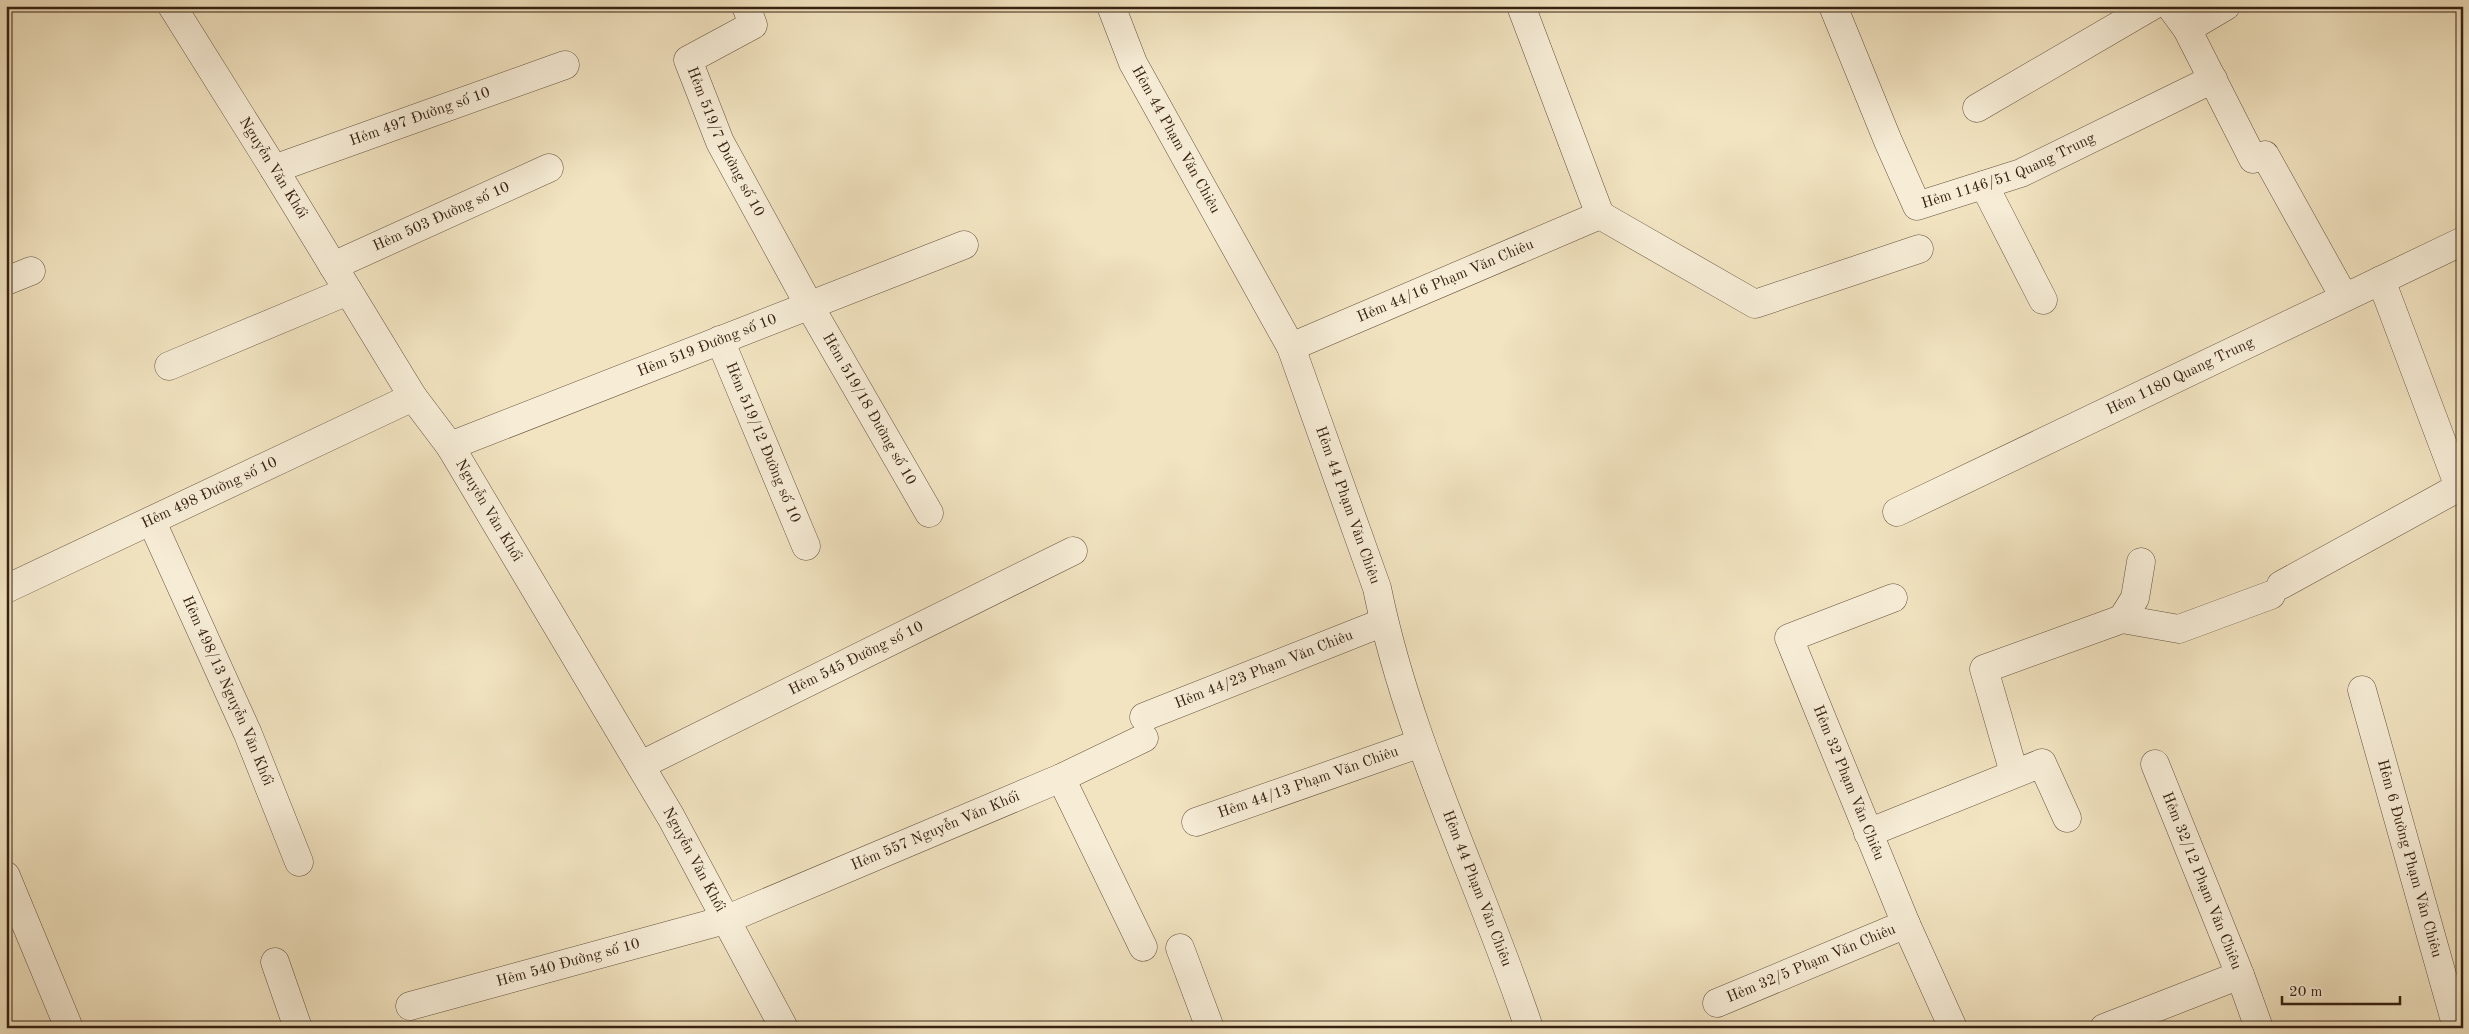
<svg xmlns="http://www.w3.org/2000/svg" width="2469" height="1034" font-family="'Old Standard TT',serif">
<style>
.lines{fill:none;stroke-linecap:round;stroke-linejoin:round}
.minor-casing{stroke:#65523e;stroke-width:29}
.minor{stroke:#f7edd7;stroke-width:28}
.labels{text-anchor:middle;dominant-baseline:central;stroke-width:5;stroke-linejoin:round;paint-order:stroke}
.street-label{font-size:15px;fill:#362112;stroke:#f7edd7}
</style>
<rect width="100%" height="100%" fill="#f2e4c1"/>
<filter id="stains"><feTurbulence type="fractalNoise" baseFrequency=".004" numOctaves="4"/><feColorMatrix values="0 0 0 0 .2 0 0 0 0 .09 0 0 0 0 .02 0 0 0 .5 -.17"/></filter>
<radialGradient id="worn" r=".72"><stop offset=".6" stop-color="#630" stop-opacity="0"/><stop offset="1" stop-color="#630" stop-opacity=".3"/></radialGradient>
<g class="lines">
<g class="minor-casing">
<g id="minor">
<path id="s1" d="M172 6 274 169 413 397 450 446 671 817 784 1028"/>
<path id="s2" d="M746 6 753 25 688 60 720 142 809 305 929 513"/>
<path id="s3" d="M1111 6 1133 63 1291 347 1377 588C1408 741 1480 881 1529 1028"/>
<path id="s4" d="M1833 6 1888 141 1917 206 2021 173 2213 79"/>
<path d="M2170 6 2187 29 2253 159 2265 155 2344 297"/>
<path d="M2187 29 2226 6"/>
<path d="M1977 108 2152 6"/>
<path id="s5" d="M274 169 565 65"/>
<path d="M1984 185 2043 300"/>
<path d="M1600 215 1755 304 1919 249"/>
<path id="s6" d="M333 266 549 168"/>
<path d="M2381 280 2459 487"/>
<path d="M6 281 31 271"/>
<path id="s7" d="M720 340 806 546"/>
<path id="s8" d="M1291 347 1600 215 1521 6"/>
<path d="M169 366 348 291"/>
<path id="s9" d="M450 446 964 245"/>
<path id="s10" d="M1897 512 2463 241"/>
<path id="s11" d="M152 522 248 734 299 862"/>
<path d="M2281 585 2463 485"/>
<path id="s12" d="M6 589 413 397"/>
<path id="s13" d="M1893 598 1789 638 1906 924 1953 1028"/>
<path d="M2122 619 2135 598 2141 562"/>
<path id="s14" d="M2362 690 2457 1028"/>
<path id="s15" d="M1144 717 1384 622"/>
<path id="s16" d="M641 765 1073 551"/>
<path d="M2014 773 1984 669 2122 619 2179 629 2271 595"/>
<path d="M1061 778 1143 947"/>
<path id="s17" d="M1196 822 1421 743"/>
<path d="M1868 833 2042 763 2067 818"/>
<path d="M6 876 69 1028"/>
<path d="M1180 948 1210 1028"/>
<path d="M275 962 298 1028"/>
<path d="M2240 975 2259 1028"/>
<path id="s18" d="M1717 1003 1906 924"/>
<path id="s19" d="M410 1006 725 920 1061 778 1144 738"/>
<path d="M2104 1028 2240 975 2155 764"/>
</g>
</g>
<use href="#minor" class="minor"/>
</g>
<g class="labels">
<g class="street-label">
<text stroke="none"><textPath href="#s5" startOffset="155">Hẻm 497 Đường số 10</textPath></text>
<text stroke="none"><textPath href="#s3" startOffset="149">Hẻm 44 Phạm Văn Chiêu</textPath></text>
<text stroke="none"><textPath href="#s2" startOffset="184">Hẻm 519/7 Đường số 10</textPath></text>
<text stroke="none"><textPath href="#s1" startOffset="191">Nguyễn Văn Khối</textPath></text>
<text stroke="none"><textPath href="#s4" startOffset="315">Hẻm 1146/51 Quang Trung</textPath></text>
<text stroke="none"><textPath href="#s6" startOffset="119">Hẻm 503 Đường số 10</textPath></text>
<text stroke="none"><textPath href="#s8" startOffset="168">Hẻm 44/16 Phạm Văn Chiêu</textPath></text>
<text stroke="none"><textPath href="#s9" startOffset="276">Hẻm 519 Đường số 10</textPath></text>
<text stroke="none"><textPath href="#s10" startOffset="314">Hẻm 1180 Quang Trung</textPath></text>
<text stroke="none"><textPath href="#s2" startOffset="488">Hẻm 519/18 Đường số 10</textPath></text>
<text stroke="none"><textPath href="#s7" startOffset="111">Hẻm 519/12 Đường số 10</textPath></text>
<text stroke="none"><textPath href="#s12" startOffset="225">Hẻm 498 Đường số 10</textPath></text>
<text stroke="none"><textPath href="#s3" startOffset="554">Hẻm 44 Phạm Văn Chiêu</textPath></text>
<text stroke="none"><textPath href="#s1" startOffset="596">Nguyễn Văn Khối</textPath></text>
<text stroke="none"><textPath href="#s16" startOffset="240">Hẻm 545 Đường số 10</textPath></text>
<text stroke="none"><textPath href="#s15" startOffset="129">Hẻm 44/23 Phạm Văn Chiêu</textPath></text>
<text stroke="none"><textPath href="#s11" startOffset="185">Hẻm 498/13 Nguyễn Văn Khối</textPath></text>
<text stroke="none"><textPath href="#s13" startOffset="268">Hẻm 32 Phạm Văn Chiêu</textPath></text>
<text stroke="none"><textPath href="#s17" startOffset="119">Hẻm 44/13 Phạm Văn Chiêu</textPath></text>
<text stroke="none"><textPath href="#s19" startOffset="555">Hẻm 557 Nguyễn Văn Khối</textPath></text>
<text stroke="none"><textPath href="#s14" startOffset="175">Hẻm 6 Đường Phạm Văn Chiêu</textPath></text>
<text stroke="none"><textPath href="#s1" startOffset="1001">Nguyễn Văn Khối</textPath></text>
<text transform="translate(2201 881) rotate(68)">Hẻm 32/12 Phạm Văn Chiêu</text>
<text stroke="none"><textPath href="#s3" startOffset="959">Hẻm 44 Phạm Văn Chiêu</textPath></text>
<text stroke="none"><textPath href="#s19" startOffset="164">Hẻm 540 Đường số 10</textPath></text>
<text stroke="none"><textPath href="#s18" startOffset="102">Hẻm 32/5 Phạm Văn Chiêu</textPath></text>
</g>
</g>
<rect width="2469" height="1034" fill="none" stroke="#f2e4c1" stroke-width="25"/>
<rect x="8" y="8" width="2454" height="1019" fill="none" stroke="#362112" stroke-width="2.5"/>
<rect x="12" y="12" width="2444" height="1009" fill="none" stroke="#362112"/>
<path d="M2282 996v8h118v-8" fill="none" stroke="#362112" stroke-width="2.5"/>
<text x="2289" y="996" font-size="15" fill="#362112" stroke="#f7edd7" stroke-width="4" paint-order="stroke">20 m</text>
<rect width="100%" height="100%" filter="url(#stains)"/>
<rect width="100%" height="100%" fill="url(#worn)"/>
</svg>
